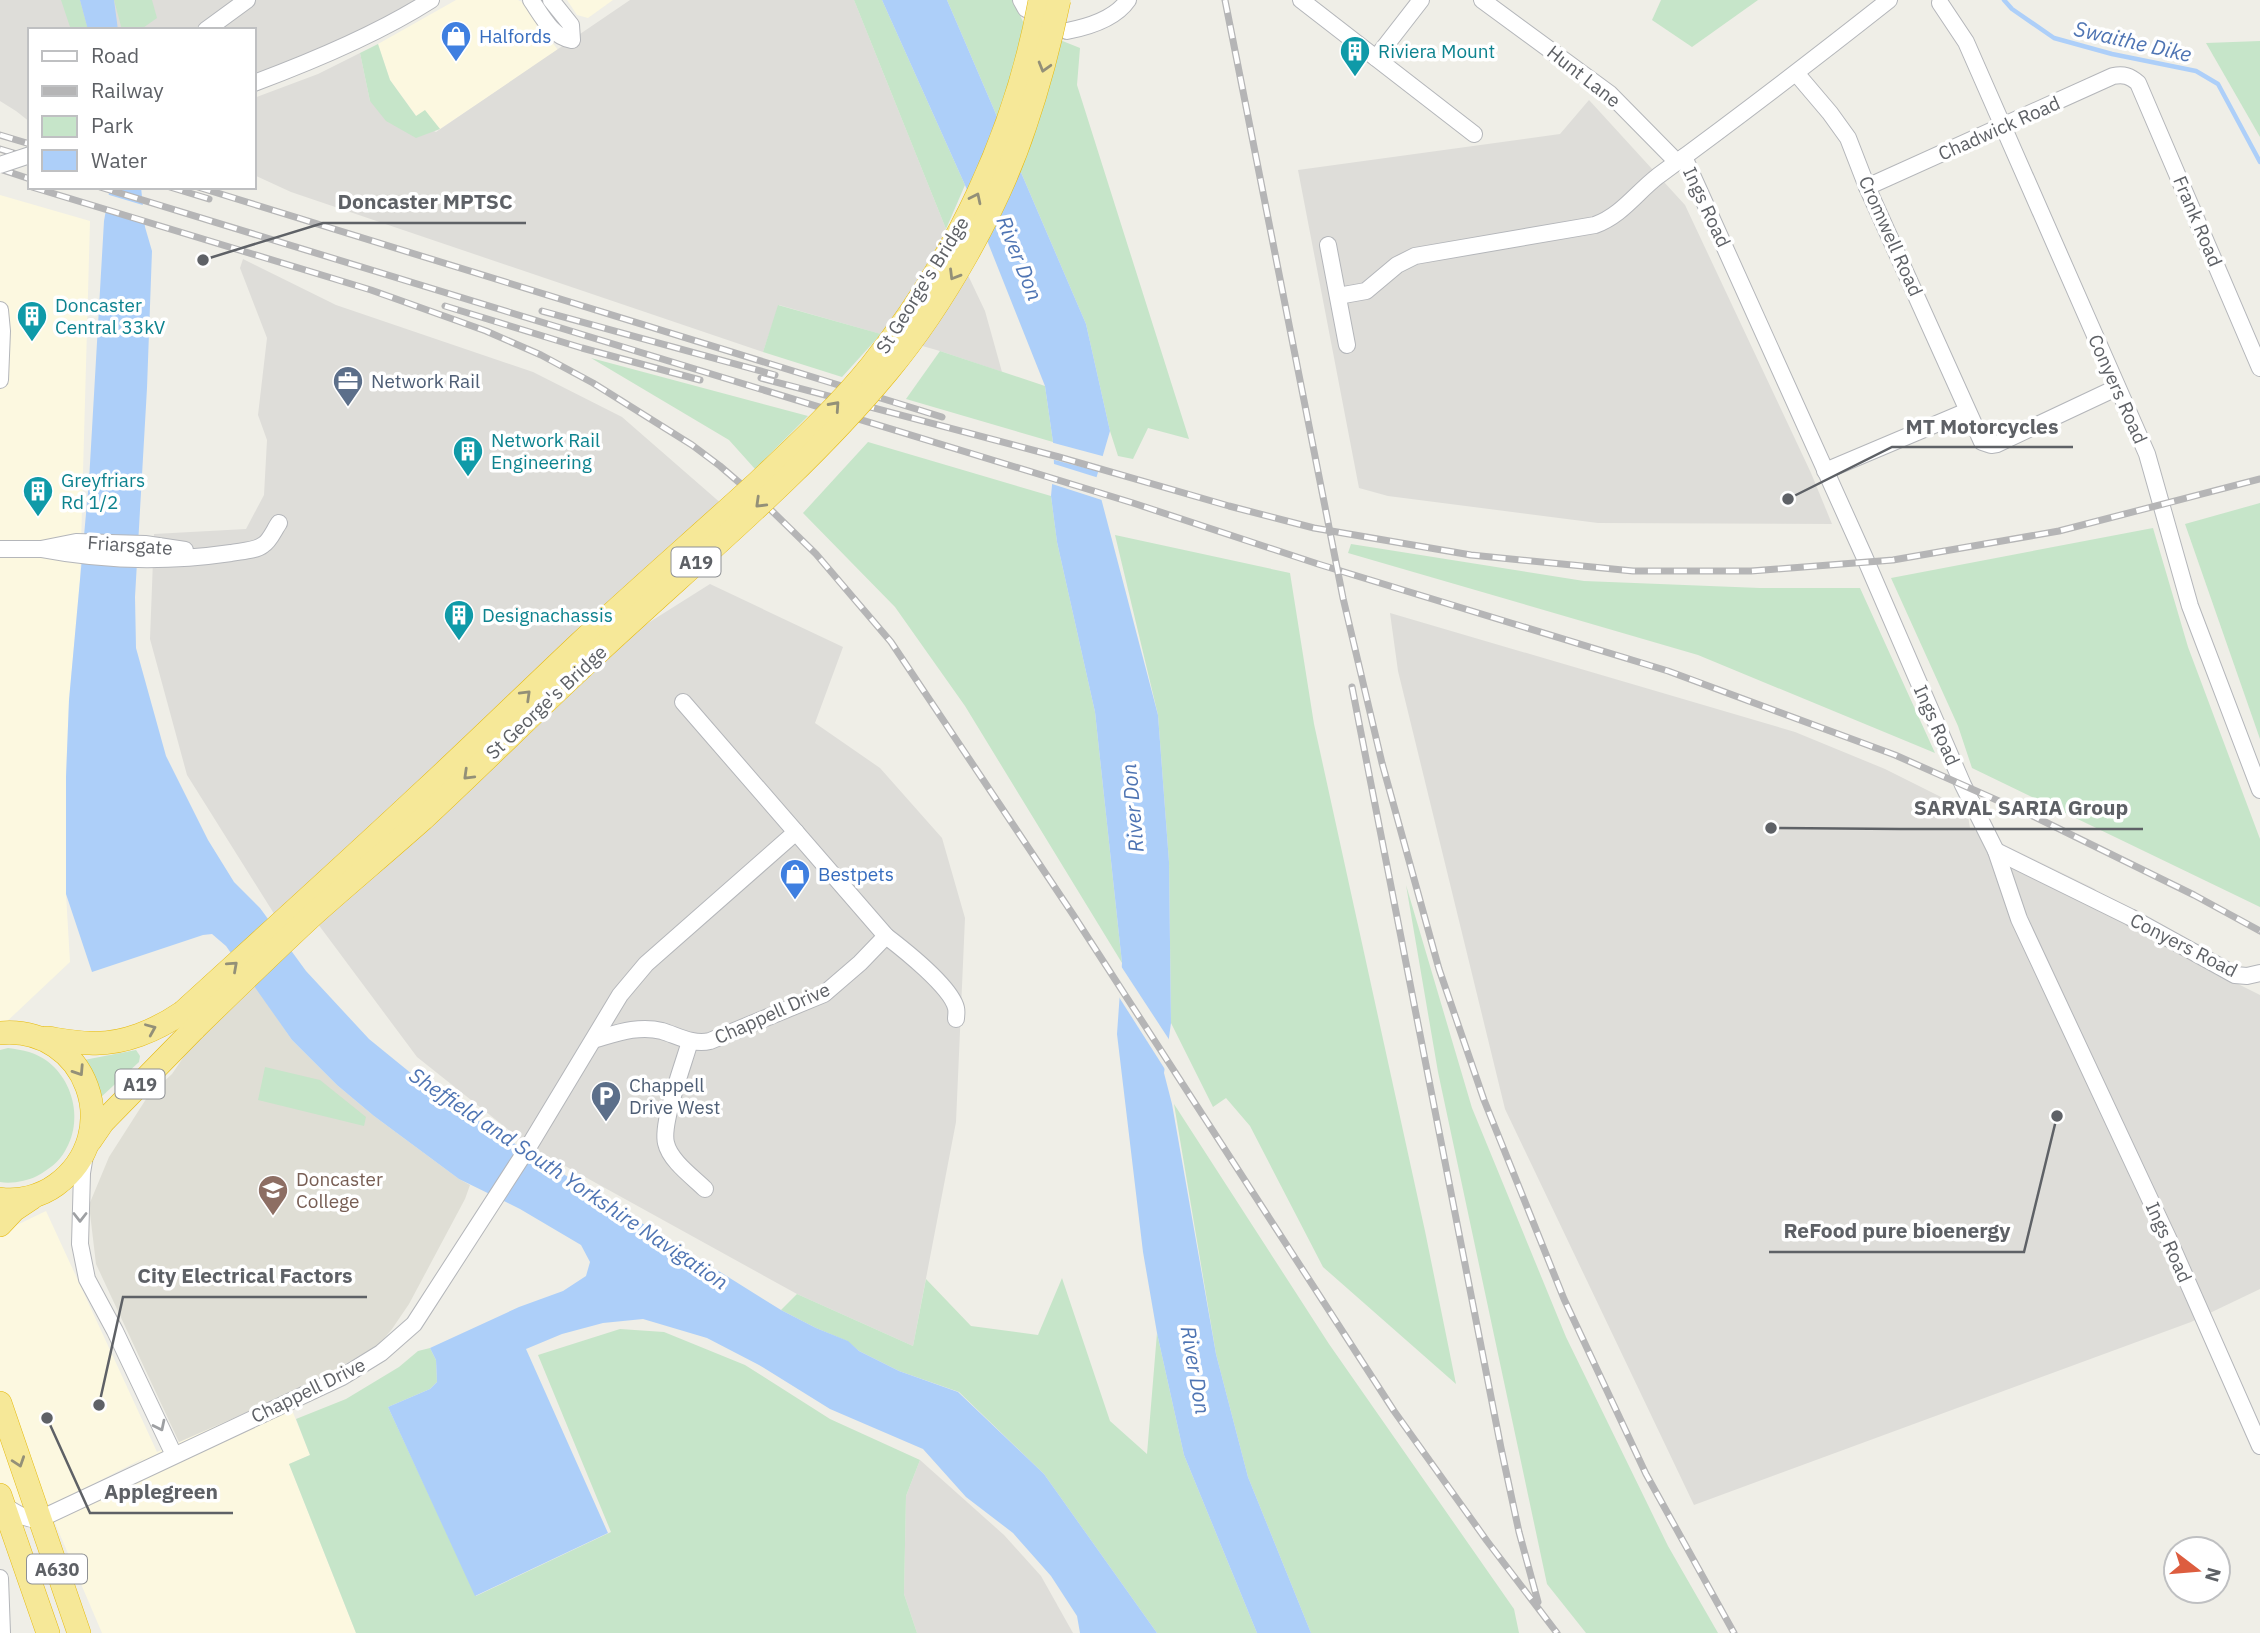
<svg xmlns="http://www.w3.org/2000/svg" width="2260" height="1633" font-family="'IBM Plex Sans',sans-serif">
<style>
.commercial{fill:#fcf8e0}
.industrial{fill:#deddd9}
.education{fill:#dfded5}
.green{fill:#c6e5c9}
.water{fill:#adcff9}
.pier{fill:#efeee7}
.lines{fill:none;stroke-linecap:round;stroke-linejoin:round}
.stream{stroke:#adcff9;stroke-width:4.5}
.minor-casing{stroke:#b4b6ba;stroke-width:18}
.highway-casing{stroke:#e6bb11;stroke-width:24}
.minor{stroke:#fff;stroke-width:16}
.highway{stroke:#f6e898;stroke-width:23}
.rail-casing{stroke:#b5b5b6;stroke-width:7}
.rail{stroke:#fff;stroke-width:4.5;stroke-dasharray:13;stroke-linecap:butt}
.minor-bridge-casing{stroke:#b4b6ba;stroke-width:18;stroke-linecap:butt}
.highway-bridge-casing{stroke:#e6bb11;stroke-width:24;stroke-linecap:butt}
.minor-bridge{stroke:#fff;stroke-width:16}
.highway-bridge{stroke:#f6e898;stroke-width:23}
.oneway{stroke:#939078}
.oneway2{stroke:#9ea0a3}
.labels{text-anchor:middle;dominant-baseline:central;stroke-width:7;stroke-linejoin:round;paint-order:stroke}
.shield{fill:#fff;stroke:#8e9094;stroke-width:2}
.shield-label{font-size:18px;font-weight:bold;fill:#5e6166}
.shop-label{font-size:19px;fill:#366cbe;stroke:#fff;text-anchor:start}
.culture-label{font-size:19px;fill:#0d838f;stroke:#fff;text-anchor:start}
.street-label{font-size:19px;fill:#5e6166;stroke:#fff}
.service-label{font-size:19px;fill:#4e5e75;stroke:#fff;text-anchor:start}
.education-label{font-size:19px;fill:#785e54;stroke:#fff;text-anchor:start}
.water-label{font-size:21px;font-style:italic;fill:#4e74b3;stroke:#fff}
.leader{fill:none;stroke:#5e6166;stroke-width:2.5}
.callout-dot{fill:#5e6166;stroke:#fff;stroke-width:2.5}
.callout-label{font-size:21px;text-anchor:middle;font-weight:bold;fill:#5e6166;stroke:#fff;stroke-width:7;stroke-linejoin:round;paint-order:stroke}
</style>
<rect width="100%" height="100%" fill="#efeee7"/>
<g class="commercial">
<path d="M456 0H518L522 2 558 50 440 129 425 111 417 117 390 80 378 44Z"/>
<path d="M567 0H613L588 18 577 15Z"/>
<path d="M0 195 90 221 80 581 69 700 66 777V894L70 962 0 1028Z"/>
<path d="M46 1211 157 1452 286 1395 310 1455 289 1464 356 1633H102L52 1516 146 1457 38 1512 0 1526V1233Z"/>
</g>
<g class="industrial">
<path d="M0 0H431L254 82V30H30V122L16 111 0 101Z"/>
<path d="M630 0H854L946 229 985 311 1002 372 940 351 779 305 763 352 291 192 254 175V98L318 74 360 53 370 101 436 132Z"/>
<path d="M1589 100 1685 205 1811 473 1832 524 1598 523 1388 496 1359 488 1298 170 1560 134Z"/>
<path d="M243 259 336 305 533 372 622 417 731 512 278 920 187 775 150 639 154 534 246 529 264 495 267 440 258 415 267 338 240 268Z"/>
<path d="M710 584 843 647 815 723 880 768 942 838 965 918 956 1122 913 1346 797 1294 529 1146 417 1057 312 916 591 659Z"/>
<path d="M1390 613 1795 732 1885 769 1967 810 1970 828 2095 889 2111 913 2232 981 2260 995V1289L2191 1322 1694 1505 1505 1109 1398 671Z"/>
<path d="M920 1460 1004 1535 1041 1576 1073 1633H917L904 1594 906 1496Z"/>
</g>
<path class="education" d="M255 986 292 1040 337 1085 374 1116 459 1179 470 1185 465 1199 409 1304 392 1329 377 1347 286 1395 179 1442 96 1264 89 1205 109 1157 148 1096 172 1074 195 1040Z"/>
<g class="green">
<path d="M61 0H80L88 30H71Z"/>
<path d="M114 0H152L157 18 140 30H122Z"/>
<path d="M854 0H882L965 185 946 229Z"/>
<path d="M947 0H1013L1025 26 1080 48 1077 85 1189 439 1148 428 1133 459 1118 456 1110 431 1086 324Z"/>
<path d="M1661 0H1758L1692 47 1652 20Z"/>
<path d="M2260 41V137L2206 43Z"/>
<path d="M378 44 390 80 416 116 425 110 440 129 416 138 386 121 370 101 360 53Z"/>
<path d="M778 305 881 334 842 377 763 352Z"/>
<path d="M940 351 1045 386 1053 442 906 399Z"/>
<path d="M591 358 808 416 755 469 729 440Z"/>
<path d="M868 442 1051 496 1057 542 1095 712 1122 963 965 706 895 607 803 513Z"/>
<path d="M2260 503V739L2185 524Z"/>
<path d="M2153 528 2188 647 2260 839V907L1972 768 1958 726 1891 578Z"/>
<path d="M1115 535 1290 573 1314 724 1425 1231 1456 1384 1323 1267 1250 1126 1226 1098 1213 1107 1171 1023 1169 862 1158 715Z"/>
<path d="M1351 544 1584 581 1760 588H1860L1935 753 1698 655 1348 553Z"/>
<path d="M1406 885 1472 1108 1566 1337 1668 1546 1718 1633H1586L1547 1584 1438 1072Z"/>
<path d="M8 1048C15 1049 23 1050 29 1052 69 1064 87 1116 65 1151 59 1162 48 1170 37 1176 27 1181 12 1184 0 1182V1050Z"/>
<path d="M136 1050 140 1056 139 1062 100 1098 84 1060Z"/>
<path d="M265 1067 320 1080 366 1117 364 1126 258 1100Z"/>
<path d="M1174 1104 1329 1344 1514 1609 1519 1633H1311L1248 1477 1216 1354Z"/>
<path d="M1062 1278 1110 1421 1147 1454 1157 1333 1184 1455 1257 1633H1157L1044 1474 959 1392 899 1371 859 1351 847 1341 816 1328 781 1310 797 1294 913 1346 926 1279 971 1326 1038 1335Z"/>
<path d="M620 1329 664 1332 745 1365 830 1419 920 1460 906 1496 904 1594 917 1633H356L289 1464 310 1455 296 1419 346 1399 399 1367 418 1351 430 1348 436 1360 437 1382 430 1389 388 1407 476 1596 611 1532 538 1355Z"/>
</g>
<g class="water">
<path d="M80 0H114L118 30H88Z"/>
<path d="M882 0H947L1086 324 1110 431 1096 479 1158 715 1169 862 1171 1023 1164 1073 1172 1104 1216 1354 1248 1477 1311 1633H1257L1184 1455 1157 1333 1143 1252 1117 1034 1122 963 1095 712 1057 542 1051 496 1054 464 1053 442 1045 386 965 185Z"/>
<path d="M110 187H141L145 227 152 251 147 388 135 597 136 648 166 756 208 840 234 882 260 908 306 971 369 1039 423 1083 485 1125 781 1310 816 1328 848 1341 859 1351 899 1371 958 1392 1044 1474 1157 1633H1080L1077 1616 1051 1576 1013 1533 966 1497 923 1449 830 1409 759 1365 707 1338 643 1319 603 1323 562 1334 526 1349 608 1533 475 1596 388 1407 430 1389 437 1382 436 1360 430 1348 519 1307 563 1291 586 1276 590 1262 581 1245 520 1209 459 1179 374 1116 337 1085 292 1040 226 946 212 934 203 935 92 972 66 894V777L69 700 89 481 104 221Z"/>
</g>
<g class="pier">
<path d="M106 194 146 206 148 225 103 211Z"/>
<path d="M1050 442 1106 457 1101 472 1051 459Z"/>
<path d="M1051 463 1099 478 1105 501 1049 483Z"/>
<path d="M1119 963 1172 1044 1168 1074 1117 994Z"/>
</g>
<g class="lines">
<path class="stream" d="M2004 0 2012 9 2054 38 2112 54 2196 71 2218 84 2260 162"/>
<g class="minor-casing">
<g id="minor">
<path d="M531 0C542 16 552 37 572 40L571 25 551 0"/>
<path d="M1021 0 1026 9"/>
<path d="M1301 0 1474 134"/>
<path d="M1482 0 1610 94 1677 162"/>
<path d="M1940 3 1966 42 2147 454 2190 606 2260 790"/>
<path d="M206 30 247 0"/>
<path d="M1067 31C1088 27 1115 19 1128 0"/>
<path d="M1376 58 1421 0"/>
<path d="M1796 73 1830 113 1848 138 1867 187 1982 442 1991 445 1997 444 2116 388"/>
<path d="M254 83C313 61 378 34 431 0"/>
<path d="M1684 157 1864 556 1963 785 1996 851 2019 919 2169 1240 2260 1446"/>
<path d="M1867 187 2113 76C2124 74 2130 76 2138 83L2260 368"/>
<path d="M1328 245 1347 345"/>
<path d="M1338 296 1366 291 1397 265 1415 256 1595 225C1622 215 1636 193 1658 176 1736 119 1813 60 1889 0"/>
<path d="M0 310 2 331 0 380"/>
<path d="M1825 471 1967 411"/>
<path d="M0 549H41L76 542 145 544 185 550"/>
<path d="M41 549C103 561 169 562 231 553 241 551 255 551 263 545 270 541 274 530 279 523"/>
<path d="M683 702 886 936C903 949 951 987 956 1008 957 1012 956 1016 956 1019"/>
<path d="M1996 851 2130 917 2235 975 2247 976 2260 973"/>
<path d="M596 1039C617 1033 639 1025 662 1031 678 1036 693 1045 710 1041L824 994 860 963 886 936"/>
<path d="M690 1041C684 1063 661 1123 666 1143 670 1161 693 1177 705 1189"/>
<path d="M85 1155 82 1173 80 1244 87 1279 115 1331 174 1455"/>
<path d="M3 1505C15 1512 26 1521 40 1519L342 1377 381 1353 414 1324 529 1146 620 995 646 964 796 832"/>
<path d="M0 1578 2 1633"/>
</g>
</g>
<g class="highway-casing">
<g id="highway">
<path d="M0 1033C87 1025 126 1134 56 1185 41 1196 19 1202 0 1199"/>
<path d="M47 1038C61 1040 76 1043 90 1043 123 1045 157 1030 183 1012"/>
<path d="M90 1141 103 1122 195 1028"/>
<path d="M0 1225 14 1210 32 1198"/>
<path d="M0 1403 79 1633"/>
<path d="M0 1495 48 1633"/>
</g>
</g>
<use href="#minor" class="minor"/>
<use href="#highway" class="highway"/>
<g class="rail-casing">
<g id="rail">
<path d="M1225 0 1343 598 1382 763 1439 969 1484 1100 1564 1299 1646 1474 1734 1633"/>
<path d="M0 135 30 144"/>
<path d="M0 149 30 158"/>
<path d="M0 169 30 179"/>
<path d="M32 187 371 290 486 331 541 355 593 383 692 445 720 466 771 510 816 554 891 642 1074 916 1394 1411 1487 1541 1557 1633"/>
<path d="M100 187 1133 503 1318 564 1668 671 1895 755 2035 817 2194 895 2260 931"/>
<path d="M170 187 209 199"/>
<path d="M198 187 942 417"/>
<path d="M445 306 582 348 700 380"/>
<path d="M542 311 775 375"/>
<path d="M761 378 1059 457 1229 506 1314 528 1471 555 1633 571H1751L1893 560 2059 531 2260 479"/>
<path d="M1352 687 1501 1448 1519 1532 1538 1602"/>
</g>
</g>
<use href="#rail" class="rail"/>
<g class="minor-bridge-casing">
<path id="minor-bridge" d="M0 165 30 155"/>
</g>
<g class="highway-bridge-casing">
<g id="highway-bridge">
<path d="M183 1012C263 939 344 866 423 792 476 743 528 692 581 642 639 588 699 536 757 483 796 446 837 408 871 366 955 260 1016 134 1040 0"/>
<path d="M195 1028C234 990 274 951 314 914 350 882 387 851 423 819 480 766 535 711 592 658 691 565 802 475 888 371 943 305 998 208 1025 126 1039 85 1050 43 1059 0"/>
</g>
</g>
<use href="#minor-bridge" class="minor-bridge"/>
<use href="#highway-bridge" class="highway-bridge"/>
</g>
<defs><path id="oneway-chevron" d="M-2-3.5L2.5 0L-2 3.5" fill="none" stroke-width="1.6" stroke-linecap="round" stroke-linejoin="round" transform="scale(1.75)"/></defs>
<g class="oneway">
<use href="#oneway-chevron" transform="translate(1044 67) rotate(106)"/>
<use href="#oneway-chevron" transform="translate(976 198) rotate(-64)"/>
<use href="#oneway-chevron" transform="translate(954 275) rotate(121)"/>
<use href="#oneway-chevron" transform="translate(835 406) rotate(-48)"/>
<use href="#oneway-chevron" transform="translate(760 503) rotate(136)"/>
<use href="#oneway-chevron" transform="translate(526 695) rotate(-44)"/>
<use href="#oneway-chevron" transform="translate(468 775) rotate(136)"/>
<use href="#oneway-chevron" transform="translate(233 966) rotate(-42)"/>
<use href="#oneway-chevron" transform="translate(151 1029) rotate(-23)"/>
<use href="#oneway-chevron" transform="translate(79 1071) rotate(57)"/>
<use href="#oneway-chevron" transform="translate(19 1462) rotate(71)"/>
</g>
<g class="oneway2">
<use href="#oneway-chevron" transform="translate(80 1217) rotate(90)"/>
<use href="#oneway-chevron" transform="translate(160 1426) rotate(64)"/>
</g>
<defs>
<g id="shop-pin" transform="scale(1.575)"><path d="M0 17L-7.5 6A9.5 9.5 0 1 1 7.5 6Z" fill="#3f7fe0" stroke="#fff"/><path d="M-5-2.5h2.3a2.7 3.5 0 0 1 5.4 0H5L5.5 6h-11ZM-1.5-2.5h3a1.5 2.3 0 0 0-3 0Z" fill="#fff"/></g>
<g id="building-pin" transform="scale(1.575)"><path d="M0 17L-7.5 6A9.5 9.5 0 1 1 7.5 6Z" fill="#0f9aa8" stroke="#fff"/><path d="M-4-6H4V6H1V3H-1V6H-4ZM-2.5-4.3h1.7v1.8h-1.7ZM.8-4.3h1.7v1.8H.8ZM-2.5-1h1.7V.8h-1.7ZM.8-1h1.7V.8H.8Z" fill="#fff"/></g>
<g id="office-pin" transform="scale(1.575)"><path d="M0 17L-7.5 6A9.5 9.5 0 1 1 7.5 6Z" fill="#5c6f8a" stroke="#fff"/><path d="M-6-3h4V-5.5h4V-3h4V5H-6ZM-1-4.5V-3h2v-1.5ZM-6 0V1H6V0Z" fill="#fff"/></g>
<g id="parking-pin" transform="scale(1.575)"><path d="M0 17L-7.5 6A9.5 9.5 0 1 1 7.5 6Z" fill="#5c6f8a" stroke="#fff"/><path d="M-3.5-5.5H1a3.5 3.5 0 0 1 0 7H-1V5.5H-3.5ZM-1-3.4V-.6H.8a1.4 1.4 0 0 0 0-2.8Z" fill="#fff"/></g>
<g id="university-pin" transform="scale(1.575)"><path d="M0 17L-7.5 6A9.5 9.5 0 1 1 7.5 6Z" fill="#8d6e63" stroke="#fff"/><path d="M0-5L7-2L0 1L-7-2ZM-4 1L0 2.5L4 1V4Q0 6-4 4Z" fill="#fff"/></g>
</defs>
<g fill-rule="evenodd">
<use href="#shop-pin" x="456" y="36"/>
<use href="#building-pin" x="1355" y="51"/>
<use href="#building-pin" x="32" y="316"/>
<use href="#office-pin" x="348" y="381"/>
<use href="#building-pin" x="468" y="451"/>
<use href="#building-pin" x="38" y="491"/>
<use href="#building-pin" x="459" y="615"/>
<use href="#shop-pin" x="795" y="874"/>
<use href="#parking-pin" x="606" y="1096"/>
<use href="#university-pin" x="273" y="1190"/>
</g>
<g class="labels">
<g class="shield">
<rect x="671.5" y="547.5" width="49" height="29" rx="5"/>
<rect x="115.5" y="1069.5" width="49" height="29" rx="5"/>
<rect x="27" y="1554.5" width="60" height="29" rx="5"/>
</g>
<g class="shield-label">
<text x="696" y="562">A19</text>
<text x="140" y="1084">A19</text>
<text x="57" y="1569">A630</text>
</g>
<g class="shop-label">
<text x="479" y="36">Halfords</text>
<text x="818" y="874">Bestpets</text>
</g>
<g class="culture-label">
<text x="1378" y="51">Riviera Mount</text>
<text x="55" y="305">Doncaster<tspan x="55" dy="22">Central 33kV</tspan></text>
<text x="491" y="440">Network Rail<tspan x="491" dy="22">Engineering</tspan></text>
<text x="61" y="480">Greyfriars<tspan x="61" dy="22">Rd 1/2</tspan></text>
<text x="482" y="615">Designachassis</text>
</g>
<g class="street-label">
<text transform="translate(1584 76) rotate(38)">Hunt Lane</text>
<text transform="translate(1999 128) rotate(-24)">Chadwick Road</text>
<text transform="translate(1707 207) rotate(65)">Ings Road</text>
<text transform="translate(2198 221) rotate(67)">Frank Road</text>
<text transform="translate(1891 236) rotate(66)">Cromwell Road</text>
<text transform="translate(922 285) rotate(-58)">St George's Bridge</text>
<text transform="translate(2118 389) rotate(66)">Conyers Road</text>
<text transform="translate(130 545) rotate(4)">Friarsgate</text>
<text transform="translate(546 702) rotate(-43)">St George's Bridge</text>
<text transform="translate(1937 725) rotate(66)">Ings Road</text>
<text transform="translate(2184 945) rotate(27)">Conyers Road</text>
<text transform="translate(772 1013) rotate(-24)">Chappell Drive</text>
<text transform="translate(2169 1242) rotate(66)">Ings Road</text>
<text transform="translate(308 1390) rotate(-26)">Chappell Drive</text>
</g>
<g class="service-label">
<text x="371" y="381">Network Rail</text>
<text x="629" y="1085">Chappell<tspan x="629" dy="22">Drive West</tspan></text>
</g>
<g class="education-label">
<text x="296" y="1179">Doncaster<tspan x="296" dy="22">College</tspan></text>
</g>
<g class="water-label">
<text transform="translate(2133 41) rotate(13)">Swaithe Dike</text>
<text transform="translate(1020 258) rotate(68)">River Don</text>
<text transform="translate(1132 808) rotate(-95)">River Don</text>
<text transform="translate(569 1178) rotate(34)">Sheffield and South Yorkshire Navigation</text>
<text transform="translate(1196 1370) rotate(80)">River Don</text>
</g>
</g>
<path class="leader" d="M203 260L323 223H526M1788 499L1892 447H2073M1771 828L1900 829H2143M2057 1116L2024 1252H1769M99 1405L123 1297H367M47 1418L90 1513H233"/>
<g class="callout-dot">
<circle cx="203" cy="260" r="7"/>
<circle cx="1788" cy="499" r="7"/>
<circle cx="1771" cy="828" r="7"/>
<circle cx="2057" cy="1116" r="7"/>
<circle cx="99" cy="1405" r="7"/>
<circle cx="47" cy="1418" r="7"/>
</g>
<g class="callout-label">
<text x="425" y="209">Doncaster MPTSC</text>
<text x="1982" y="434">MT Motorcycles</text>
<text x="2021" y="815">SARVAL SARIA Group</text>
<text x="1897" y="1238">ReFood pure bioenergy</text>
<text x="245" y="1283">City Electrical Factors</text>
<text x="161" y="1499">Applegreen</text>
</g>
<rect x="28" y="28" width="228" height="161" fill="#ffffff" stroke="#bfc0c2" stroke-width="2"/>
<rect x="42" y="51" width="35" height="10" fill="#ffffff" stroke="#bfc0c2" stroke-width="2"/>
<text x="91" y="63" font-size="21" fill="#5e6166">Road</text>
<rect x="42" y="86" width="35" height="10" fill="#b5b5b6" stroke="#bfc0c2" stroke-width="2"/>
<text x="91" y="98" font-size="21" fill="#5e6166">Railway</text>
<rect x="42" y="116" width="35" height="21" fill="#c6e5c9" stroke="#bfc0c2" stroke-width="2"/>
<text x="91" y="133" font-size="21" fill="#5e6166">Park</text>
<rect x="42" y="150" width="35" height="21" fill="#adcff9" stroke="#bfc0c2" stroke-width="2"/>
<text x="91" y="168" font-size="21" fill="#5e6166">Water</text>
<g transform="translate(2197 1570) rotate(106)"><circle r="33" fill="#ffffff" stroke="#bfc0c2" stroke-width="2"/>
<path d="M0-5L12 26L0 18L-12 26Z" fill="#dd5d3f"/>
<text y="-10" font-size="19" font-weight="bold" text-anchor="middle" fill="#5e6166">N</text>
</g>
</svg>
